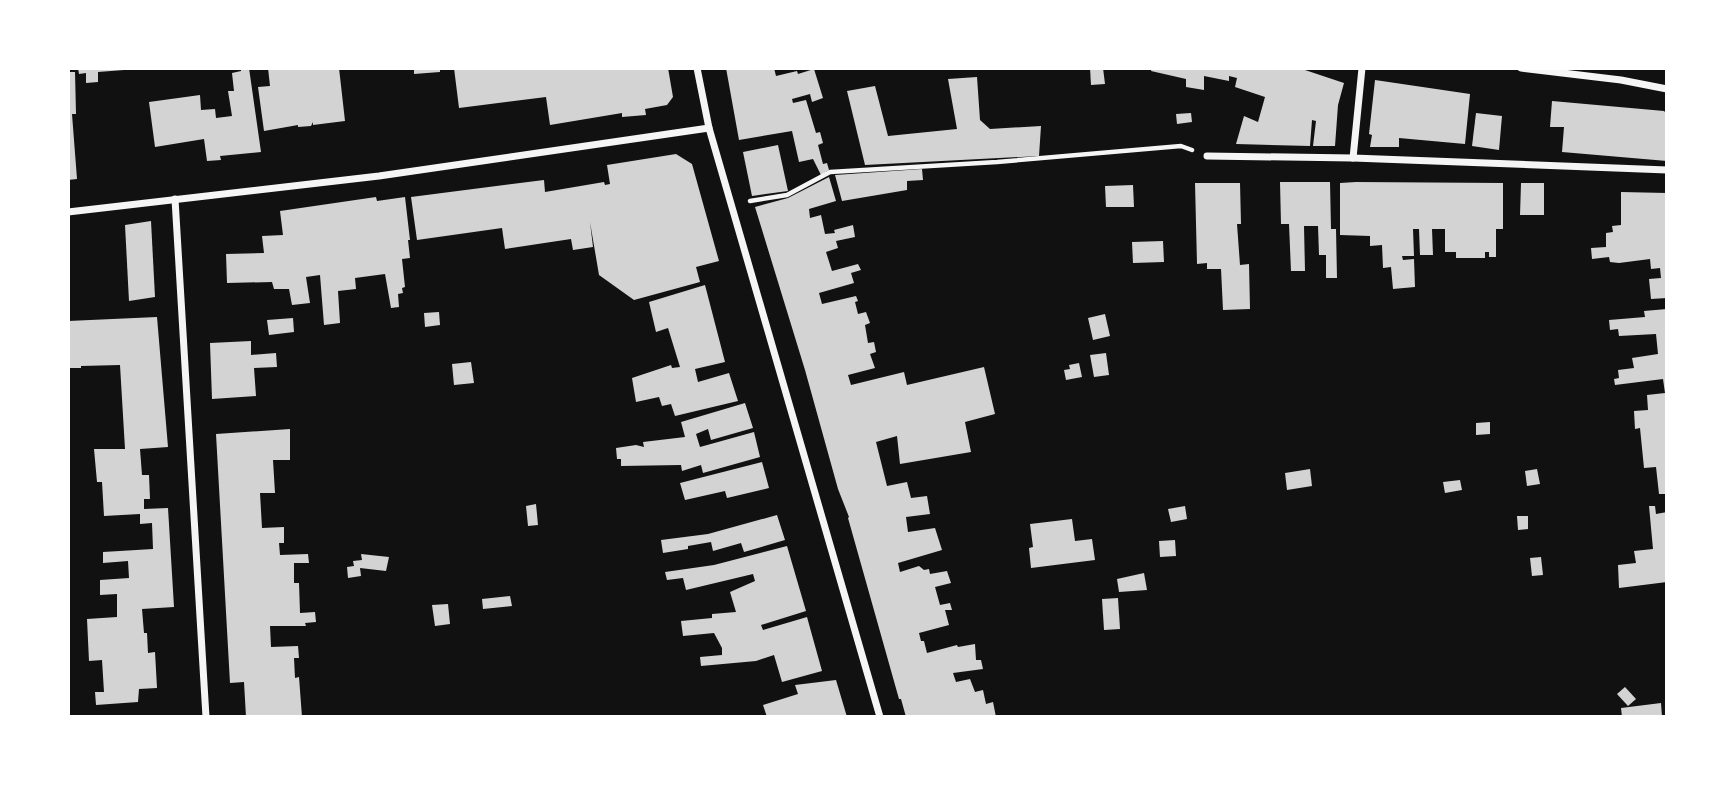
<svg xmlns="http://www.w3.org/2000/svg" width="1735" height="785" font-family="'Golos Text',sans-serif">
<style>
.building{fill:#d3d3d3}
.lines{fill:none;stroke-linecap:round;stroke-linejoin:round}
.path{stroke:#f5f5f5;stroke-width:4.5}
.minor{stroke:#f5f5f5;stroke-width:7}
</style>
<rect width="100%" height="100%" fill="#111"/>
<g class="building">
<path d="M78 68H124V70L98 72V82L86 83V73L79 74Z"/>
<path d="M241 68H249L261 152 220 156 221 160 207 161 204 139 155 147 149 102 200 95 201 110 215 109 216 118 232 116 228 91H234L232 73 241 71Z"/>
<path d="M268 68H339L345 121 313 125V122L311 126 298 127V125L264 131 258 87 270 86Z"/>
<path d="M414 68H440V72L414 74Z"/>
<path d="M454 68H668L673 97 667 105 645 109 646 115 622 117V113L550 125 546 97 459 108Z"/>
<path d="M726 68H774L776 76 797 71 798 74 814 69 823 98 812 102 810 94 792 99 793 103 806 100 816 133 820 132 823 143 818 145 823 164 827 163 829 170 821 175 813 159 799 162 792 131 739 140Z"/>
<path d="M1090 68H1103L1105 84 1091 85Z"/>
<path d="M1152 68H1299L1344 83 1338 105 1335 146H1313L1316 121 1312 120 1310 146 1236 144 1244 116 1258 122 1265 97 1235 87 1237 78 1229 76V81L1204 76V90L1186 87V79L1151 71Z"/>
<path d="M68 72H75L76 114H72L77 179 68 180Z"/>
<path d="M977 77 980 120 990 129 1041 126 1039 156 865 165 847 91 875 86 888 136 957 129 948 79Z"/>
<path d="M1375 80 1470 94 1465 144 1399 138V147H1370L1372 135 1369 134Z"/>
<path d="M1552 101 1664 111 1667 114V161L1562 152 1564 127H1550Z"/>
<path d="M1191 113 1192 122 1177 124 1176 114Z"/>
<path d="M1476 113 1502 116 1499 150 1472 146Z"/>
<path d="M778 145 788 191 752 196 743 152Z"/>
<path d="M676 154 692 164 719 261 696 267 700 282 634 300 599 275 590 222 593 247 573 250 571 239 505 249 502 228 417 240 411 197 544 180 545 192 604 182 605 185 610 184 607 165Z"/>
<path d="M922 169 923 180 907 181V190L842 201 835 175Z"/>
<path d="M829 177 836 201 809 209 810 218 821 215 825 234 835 233 834 230 853 225 855 237 836 241 838 248 826 252 832 271 858 264 861 270 851 273 854 283 819 293 822 304 856 296 858 301 855 302 858 314 866 312 870 323 865 325 868 343 874 342 876 352 870 354 875 368 848 375 851 385 904 372 907 385 984 367 995 414 965 422 971 452 900 464 897 436 876 442 887 486 907 482 911 498 927 496 930 514 906 517 908 532 935 528 942 550 898 563 900 572 919 566 924 570 929 569 930 574 947 571 951 583 935 587 940 605 950 603 952 610H945L949 625 919 633 921 641H924L927 653 957 645 958 647 975 644 976 660H981L983 669 953 673 956 682 970 679 975 692 983 690 986 704 993 702 996 717H906L901 699H899L848 518 849 517 838 489 805 370 755 207 788 198Z"/>
<path d="M1280 182H1330L1331 229H1336L1337 278H1326V255H1319L1318 226H1304L1305 271H1291L1289 224H1281Z"/>
<path d="M1356 182 1503 183V229H1496V257H1489V252H1485V258H1456V252H1445V229H1432L1433 255H1420L1419 229H1413L1414 256H1402L1403 260 1414 259 1415 287 1393 289 1391 267 1383 268 1382 245 1370 246V236L1340 235V183Z"/>
<path d="M1195 183H1240L1241 224H1237L1240 265 1249 264 1250 309 1223 310 1221 269H1207V263L1197 264Z"/>
<path d="M1521 183H1544V215H1520Z"/>
<path d="M1133 185 1134 207H1106L1105 186Z"/>
<path d="M1621 192 1667 193V298L1651 299 1649 279 1661 278 1660 268 1651 269 1650 259 1619 263 1610 262 1609 257 1592 259 1591 248 1606 247V233L1613 232 1612 226 1621 225Z"/>
<path d="M376 197 377 201 405 197 410 240H408L410 258 402 259 405 287 402 288 403 293 398 294 399 307 391 308 385 274 355 278 356 289 338 291 340 323 324 325 320 275 306 277 310 303 292 305 289 289H274L272 282 227 283 226 254 264 253 262 236 283 235 280 211Z"/>
<path d="M151 221 155 297 129 301 125 225Z"/>
<path d="M1163 241 1164 262 1133 263 1132 242Z"/>
<path d="M705 285 725 362 695 369 698 382 729 373 738 401 675 416 671 404 662 406 659 397 636 402 632 378 671 365 672 368 680 367 668 328 656 332 649 302Z"/>
<path d="M1667 309V494H1659L1656 467 1644 468 1640 428 1635 429 1634 411 1648 410 1647 395 1665 393 1663 379 1615 385 1614 379 1619 378 1618 370 1634 368 1632 358 1658 354 1656 334 1619 336 1618 329 1610 330 1609 320 1645 317 1644 311Z"/>
<path d="M439 312 440 325 425 327 424 313Z"/>
<path d="M1105 314 1110 336 1093 340 1088 318Z"/>
<path d="M157 317 168 447 140 449 142 475H149L150 499H144V509L168 508 174 607 142 609 144 633H147L148 653 155 652 157 688 139 689 138 702 96 705 95 692H104L102 660 89 661 87 619 117 617V594L100 595V580L129 578 128 561 103 563V552L153 549 152 523 140 524V514L104 516 102 482H97L94 449H125L120 365 81 366V368H68V321Z"/>
<path d="M293 318 294 332 269 335 267 320Z"/>
<path d="M251 341V355L276 353 277 367 254 368 256 396 212 399 210 343Z"/>
<path d="M1106 353 1109 375 1094 377 1090 355Z"/>
<path d="M471 362 474 383 454 385 452 364Z"/>
<path d="M1079 363 1082 377 1066 380 1064 370 1070 369 1069 365Z"/>
<path d="M745 403 753 428 711 440 708 429 696 434 700 447 754 432 760 457 703 473 701 465 682 471 681 465 621 466V459H617L616 448 636 445 644 447 643 442 685 437 681 422Z"/>
<path d="M1490 422V434L1476 435V423Z"/>
<path d="M290 429V460H273L275 493H260L262 528 284 527V543H279L280 555 308 554 309 563H294V583H299L300 613 315 612 316 622 305 623 306 626H270L271 647 298 646 299 658H294L295 678 299 677 302 717H246L244 682 230 683 216 434Z"/>
<path d="M762 462 769 488 727 498 725 491 685 500 680 483Z"/>
<path d="M1310 469 1312 486 1287 490 1285 473Z"/>
<path d="M1537 469 1540 484 1527 486 1525 471Z"/>
<path d="M1460 480 1462 490 1445 493 1443 482Z"/>
<path d="M536 504 538 525 528 526 526 506Z"/>
<path d="M1185 506 1187 519 1171 522 1168 509Z"/>
<path d="M1649 506H1655L1656 514 1667 512V582L1619 588 1618 565 1636 563 1634 551 1653 549Z"/>
<path d="M777 515 785 540 744 552 741 543 713 551 711 542 688 546V549L663 553 661 540 708 534Z"/>
<path d="M1517 516H1528V529L1518 530Z"/>
<path d="M1072 519 1075 541 1092 539 1095 560 1031 568 1029 548 1033 547 1030 524Z"/>
<path d="M1175 540 1176 556 1160 557 1159 541Z"/>
<path d="M787 546 806 611 761 625 763 630 807 617 822 671 782 682 774 655 756 661 701 666 700 657 722 655V648L714 633 683 636 681 621 712 618V614L736 612 730 592 755 581 753 574 686 590 683 578 667 580 665 572 714 565Z"/>
<path d="M361 554 389 557 386 571 360 568 361 576 348 578 347 567 354 566 353 561 362 560Z"/>
<path d="M1541 557 1543 575 1532 576 1530 558Z"/>
<path d="M1144 573 1147 590 1119 592 1117 579Z"/>
<path d="M510 596 512 606 483 609 482 599Z"/>
<path d="M1118 598 1120 629 1104 630 1102 599Z"/>
<path d="M448 604 450 624 435 626 432 605Z"/>
<path d="M836 680 847 717H767L763 705 798 694 795 685Z"/>
<path d="M1625 687 1636 699 1628 706 1617 694Z"/>
<path d="M1661 703 1662 717H1622L1621 708Z"/>
</g>
<g class="lines">
<path class="path" d="M750 201 787 195 830 172 997 162 1181 146 1192 150"/>
<g class="minor">
<path d="M697 68 709 128 880 717"/>
<path d="M1521 68 1621 80 1667 89"/>
<path d="M1207 156 1353 158 1667 170"/>
<path d="M1353 158 1362 68"/>
<path d="M175 199 206 717"/>
<path d="M68 212 379 176 709 128"/>
</g>
</g>
<rect width="1735" height="785" fill="none" stroke="#ffffff" stroke-width="140"/>
</svg>
